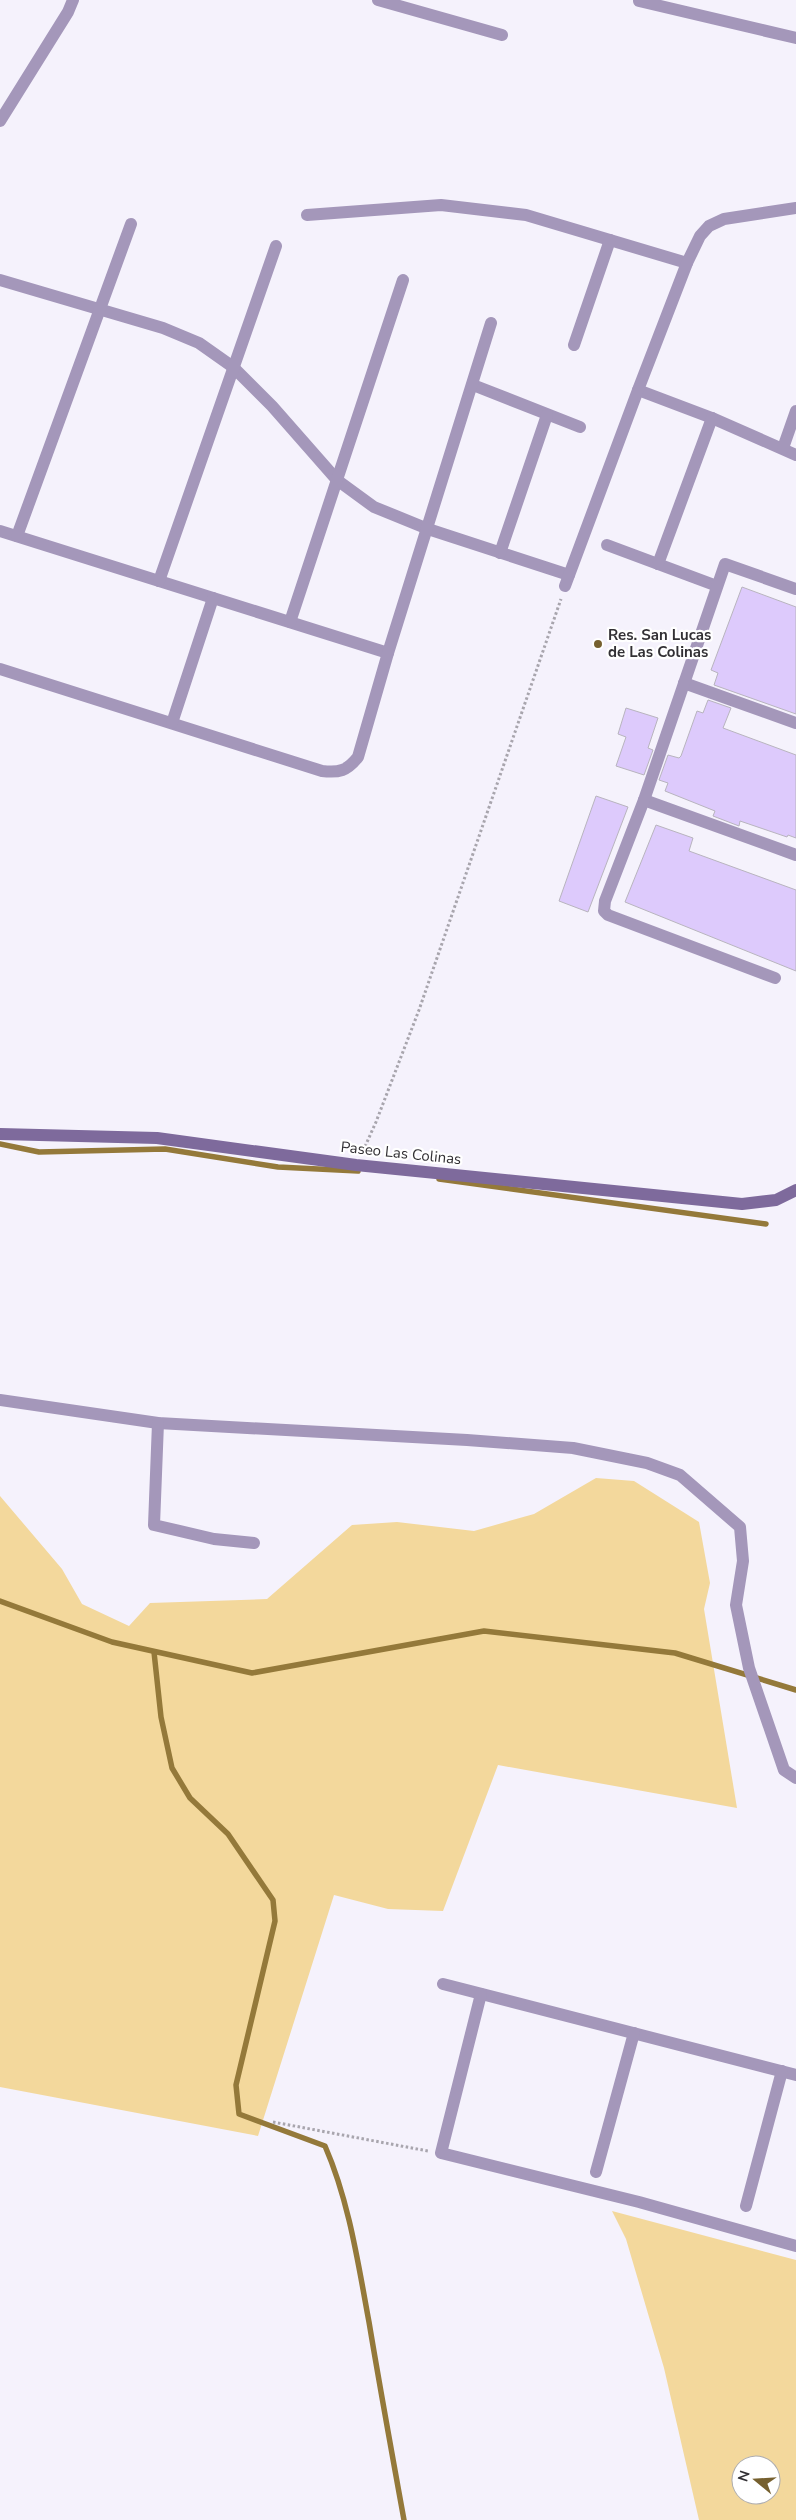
<svg xmlns="http://www.w3.org/2000/svg" width="796" height="2520" font-family="'Nunito Sans',sans-serif">
<style>
.green{fill:#f3d89c;fill-rule:evenodd}
.lines{fill:none;stroke-linecap:round;stroke-linejoin:round}
.stream{stroke:#94793a;stroke-width:5.5}
.building{fill:#ddcafc;stroke:#b8b4be}
.path{stroke:#a8a5ad;stroke-width:3;stroke-dasharray:2.5 2.5;stroke-linecap:butt}
.street{stroke:#a497ba;stroke-width:12}
.secondary{stroke:#7e6a9c;stroke-width:12}
.poi-dot{fill:#76602f;stroke:#fff;stroke-width:2}
.labels{text-anchor:middle;dominant-baseline:central;stroke-width:4.5;stroke-linejoin:round;paint-order:stroke}
.poi-label{font-size:15px;font-weight:bold;fill:#323034;stroke:#fff;text-anchor:start}
.street-label{font-size:15px;fill:#323034;stroke:#fff}
</style>
<rect width="100%" height="100%" fill="#f5f2fc"/>
<g class="green">
<path d="M596 1478 634 1481 699 1522 710 1583 704 1609 737 1808 498 1765 443 1911 388 1909 334 1895 258 2136 0 2087V1496L62 1569 82 1604 129 1626 150 1603 267 1599 352 1525 397 1522 474 1531 534 1514Z"/>
<path d="M612 2211 796 2260V2520H699L664 2368 626 2239ZM741 2465H771V2495H741Z"/>
</g>
<g class="lines">
<g class="stream">
<path d="M0 1144 39 1152 165 1149 278 1167 358 1171"/>
<path d="M439 1179 766 1224"/>
<path d="M0 1601 112 1642 252 1673 484 1631 675 1653 796 1690"/>
<path d="M154 1652 161 1717 172 1768 190 1798 228 1834 273 1900 275 1921 236 2085 239 2114 325 2146C349 2201 358 2263 369 2322 380 2388 392 2454 404 2520"/>
</g>
</g>
<g class="building">
<path d="M742 587 796 607V714L714 685 718 673 711 670Z"/>
<path d="M708 700 731 708 723 728 796 755V838L788 835 787 837 740 821 739 826 713 816 715 811 665 791 668 783 659 780 668 755 679 758 681 756 697 711 703 713Z"/>
<path d="M626 708 658 718 648 748 653 750 644 775 616 766 626 737 618 734Z"/>
<path d="M596 796 628 807 588 912 559 901Z"/>
<path d="M656 825 693 838 689 851 796 890V971L625 902Z"/>
</g>
<g class="lines">
<g class="path">
<path d="M363 1151 376 1122 419 1010 561 599"/>
<path d="M273 2122 428 2151"/>
</g>
<g class="street">
<path d="M378 0 502 35"/>
<path d="M639 1 796 38"/>
<path d="M0 121 68 12 73 0"/>
<path d="M307 215 441 205 526 215 687 263"/>
<path d="M0 280 163 328 199 343 233 367 272 406 337 480 374 507 428 529 569 575"/>
<path d="M574 345 610 240"/>
<path d="M473 385 580 427"/>
<path d="M638 390 712 418 796 455"/>
<path d="M783 448 796 411"/>
<path d="M0 531 388 653"/>
<path d="M17 536 131 224"/>
<path d="M607 545 717 586"/>
<path d="M500 553 547 415"/>
<path d="M658 564 712 418"/>
<path d="M159 581 276 246"/>
<path d="M565 586 638 390 687 263 700 236 709 226 724 219 796 208"/>
<path d="M290 622 403 280"/>
<path d="M0 669 322 771C339 773 347 771 358 757L388 653 491 323"/>
<path d="M684 683 796 723"/>
<path d="M172 723 213 598"/>
<path d="M644 800 796 855"/>
<path d="M775 978 608 915 604 911 605 901 644 800 725 564 796 589"/>
<path d="M0 1400 158 1423 467 1440 573 1448 647 1463 680 1475 740 1527 743 1561 736 1605 749 1668 784 1770 796 1778"/>
<path d="M158 1423 154 1525 214 1539 254 1543"/>
<path d="M443 1984 796 2075"/>
<path d="M481 1994 441 2153 639 2202 796 2246"/>
<path d="M596 2172 634 2033"/>
<path d="M746 2206 782 2071"/>
</g>
<path class="secondary" d="M0 1134 157 1138 356 1165 742 1204 776 1200 796 1190"/>
</g>
<circle class="poi-dot" cx="598" cy="644" r="5"/>
<g class="labels">
<g class="poi-label">
<text x="608" y="635">Res. San Lucas<tspan x="608" dy="17">de Las Colinas</tspan></text>
</g>
<g class="street-label">
<text transform="translate(401 1153) rotate(6)">Paseo Las Colinas</text>
</g>
</g>
<g transform="translate(756 2480) rotate(288)"><circle r="24" fill="#ffffff" stroke="#adacae"/>
<path d="M0-4L9 19L0 12L-9 19Z" fill="#76602f"/>
<text y="-8" font-size="14" font-weight="bold" text-anchor="middle" fill="#323034">N</text>
</g>
</svg>
